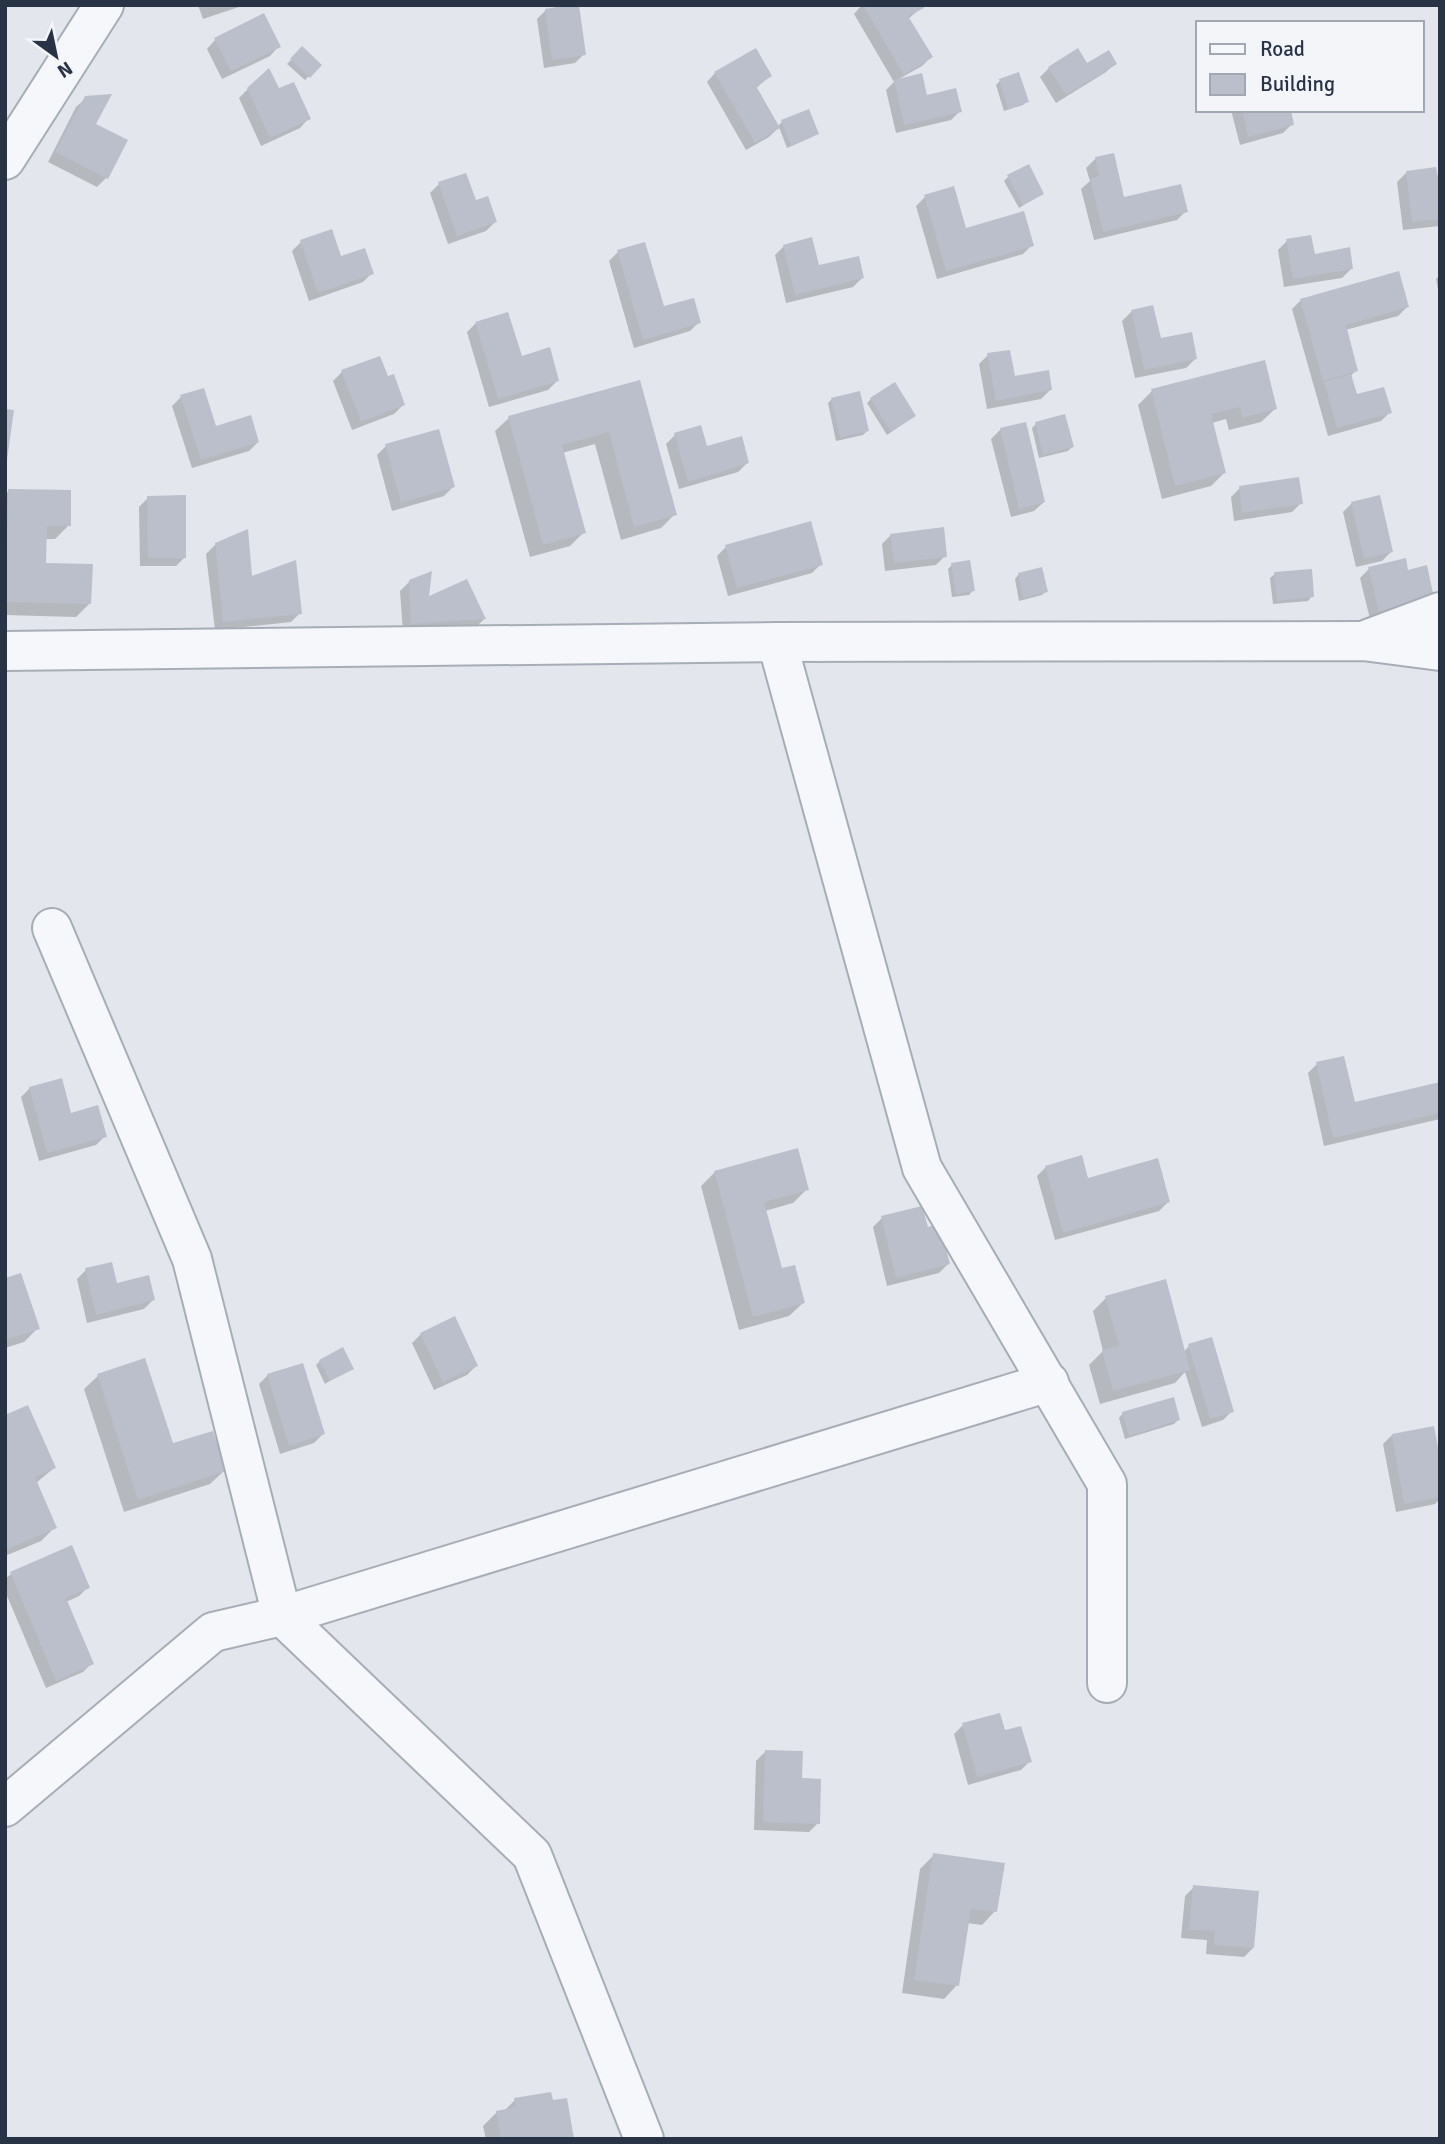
<svg xmlns="http://www.w3.org/2000/svg" width="1445" height="2144" font-family="Signika,sans-serif">
<style>
.shadow{fill:#0003}
.building{fill:#babfcb}
.lines{fill:none;stroke-linecap:round;stroke-linejoin:round}
.minor-casing{stroke:#a7adb7;stroke-width:42}
.minor{stroke:#f6f7fa;stroke-width:38}
</style>
<rect width="100%" height="100%" fill="#e3e6ec"/>
<g class="shadow">
<path d="M198 5H245L203 19Z"/>
<path d="M862 5H921L922 7 908 19 931 57 922 66 899 79 926 98 960 111 951 120 896 133 886 90 894 82 854 14Z"/>
<path d="M546 10 584 54 575 63 544 68 537 19Z"/>
<path d="M215 40 278 47 270 56 222 79 207 49Z"/>
<path d="M302 49 320 65 305 80 287 64Z"/>
<path d="M1115 63 1106 72 1056 103 1040 77 1049 68Z"/>
<path d="M715 73 770 76 755 89 777 127 782 122 816 133 812 137 787 148 779 127 769 137 746 150 707 82Z"/>
<path d="M1000 81 1027 101 1023 105 1004 111 996 85Z"/>
<path d="M248 89 278 91 308 119 300 128 261 146 239 98Z"/>
<path d="M86 98 106 178 97 187 48 162 76 107Z"/>
<path d="M1231 110H1289L1292 124 1283 133 1240 145Z"/>
<path d="M1112 155 1123 199 1186 211 1177 220 1094 240 1081 189 1090 181 1086 168 1095 159Z"/>
<path d="M1406 173 1440 191V226L1403 230 1397 182Z"/>
<path d="M1008 177 1042 194 1019 208 1004 181Z"/>
<path d="M439 184 475 202 495 222 486 231 448 244 430 193Z"/>
<path d="M925 197 965 230 1032 245 1023 254 937 279 916 206Z"/>
<path d="M1287 241 1313 256 1351 269 1342 278 1284 287 1278 250Z"/>
<path d="M301 242 340 258 372 273 363 282 309 301 292 251Z"/>
<path d="M784 246 818 267 862 278 853 287 786 303 775 255Z"/>
<path d="M618 252 663 308 699 322 690 331 634 348 609 261Z"/>
<path d="M1440 275V300L1436 279Z"/>
<path d="M1301 300 1407 307 1398 316 1345 330 1356 370 1350 377 1356 397 1390 412 1381 421 1328 436 1292 309Z"/>
<path d="M1131 312 1159 340 1195 359 1186 368 1135 378 1122 321Z"/>
<path d="M476 323 521 358 557 381 548 390 489 407 467 332Z"/>
<path d="M988 355 1014 378 1050 390 1041 399 987 409 979 364Z"/>
<path d="M342 372 387 378 403 405 394 414 352 430 333 381Z"/>
<path d="M638 382 675 514 661 528 621 540 595 444 562 453 584 532 570 546 530 557 495 431 509 418Z"/>
<path d="M1152 391 1275 409 1261 422 1229 430 1226 419 1212 423 1224 473 1211 486 1162 499 1138 405Z"/>
<path d="M181 397 215 428 258 442 249 451 192 468 172 406Z"/>
<path d="M832 399 867 431 863 435 836 441 828 403Z"/>
<path d="M871 399 914 416 887 435 867 403Z"/>
<path d="M1025 424 1044 502 1034 511 1011 517 991 439 1000 430Z"/>
<path d="M1036 424 1072 447 1068 451 1039 458 1032 428Z"/>
<path d="M675 435 706 449 747 463 738 472 679 489 666 444Z"/>
<path d="M386 446 453 487 444 496 392 511 377 455Z"/>
<path d="M1240 488 1301 503 1292 512 1234 521 1231 497Z"/>
<path d="M9 491 69 525 55 539H45L44 565 90 603 76 617 5 615V495Z"/>
<path d="M148 498 185 557 176 566H140L139 507Z"/>
<path d="M1352 503 1391 552 1382 561 1356 567 1343 512Z"/>
<path d="M891 535 945 556 936 565 885 571 882 544Z"/>
<path d="M216 544 251 579 300 613 291 622 215 630 206 554Z"/>
<path d="M726 547 821 564 812 573 728 596 717 556Z"/>
<path d="M952 565 973 590 969 595 952 597 948 569Z"/>
<path d="M1369 569 1433 597 1370 619 1360 578Z"/>
<path d="M1019 574 1046 591 1042 595 1019 601 1015 579Z"/>
<path d="M1275 574 1312 596 1308 601 1273 604 1270 578Z"/>
<path d="M410 581 427 599 484 619 475 628 403 632 400 591Z"/>
<path d="M1317 1064 1354 1104 1440 1084V1119L1324 1146 1308 1073Z"/>
<path d="M30 1088 70 1115 105 1136 96 1145 39 1161 21 1097Z"/>
<path d="M1046 1167 1087 1180 1168 1202 1159 1211 1055 1240 1037 1176Z"/>
<path d="M715 1172 807 1189 793 1203 765 1211 781 1270 803 1303 789 1316 739 1330 701 1186Z"/>
<path d="M882 1218 926 1229 948 1264 939 1273 887 1286 873 1227Z"/>
<path d="M86 1270 153 1300 144 1309 87 1323 77 1279Z"/>
<path d="M5 1279 38 1328 24 1342 5 1348Z"/>
<path d="M1106 1298 1184 1352 1189 1346 1232 1411 1223 1420 1202 1427 1185 1372 1175 1383 1100 1404 1089 1365 1103 1351 1093 1311Z"/>
<path d="M421 1334 476 1366 467 1375 434 1390 412 1343Z"/>
<path d="M320 1361 351 1368 325 1384 316 1365Z"/>
<path d="M268 1375 323 1434 314 1443 280 1454 259 1384Z"/>
<path d="M98 1376 172 1446 224 1471 210 1484 124 1512 84 1389Z"/>
<path d="M1123 1413 1178 1420 1174 1424 1125 1439 1119 1418Z"/>
<path d="M5 1417 54 1468 36 1483 55 1527 41 1541 5 1556Z"/>
<path d="M1392 1435 1440 1469V1499L1435 1504 1396 1512 1383 1444Z"/>
<path d="M11 1574 88 1587 79 1596 66 1602 92 1663 83 1672 46 1688 5 1591V1579Z"/>
<path d="M963 1725 1004 1733 1030 1761 1021 1770 968 1785 954 1734Z"/>
<path d="M765 1752 800 1780 818 1823 809 1832 754 1830 756 1761Z"/>
<path d="M934 1855 995 1911 982 1925 967 1923 957 1985 944 1999 902 1993 920 1869Z"/>
<path d="M1194 1887 1253 1948 1244 1957 1206 1954 1207 1940 1181 1938 1185 1896Z"/>
<path d="M515 2100 572 2139H486L483 2126 497 2112 504 2111Z"/>
</g>
<g class="building">
<path d="M568 5H579L586 55 552 60 545 9Z"/>
<path d="M863 5H923L924 8 908 16 933 57 904 75Z"/>
<path d="M264 13 281 47 231 71 214 38Z"/>
<path d="M302 46 322 65 310 78 290 59Z"/>
<path d="M756 48 772 76 756 86 780 128 755 143 714 72Z"/>
<path d="M1078 48 1087 63 1109 50 1117 64 1066 95 1048 67Z"/>
<path d="M269 68 279 88 294 82 311 119 270 138 247 88Z"/>
<path d="M1019 72 1029 102 1008 109 999 79Z"/>
<path d="M922 73 927 95 956 88 962 112 904 125 894 80Z"/>
<path d="M112 94 96 124 128 140 108 179 55 152 85 96Z"/>
<path d="M809 109 819 134 791 145 781 120Z"/>
<path d="M1242 110H1291L1294 125 1248 137Z"/>
<path d="M1114 153 1124 197 1181 184 1188 212 1103 232 1090 179 1099 176 1095 157Z"/>
<path d="M1029 164 1044 194 1023 205 1007 175Z"/>
<path d="M1436 167 1440 189V219L1412 222 1406 171Z"/>
<path d="M466 173 476 200 488 196 497 222 457 236 438 182Z"/>
<path d="M954 186 966 228 1024 211 1034 246 946 271 924 195Z"/>
<path d="M332 229 341 256 365 248 374 274 318 293 300 240Z"/>
<path d="M1311 235 1315 254 1350 247 1353 269 1293 279 1286 239Z"/>
<path d="M812 237 819 265 859 256 864 278 795 295 783 245Z"/>
<path d="M645 242 664 306 694 298 701 323 643 340 617 250Z"/>
<path d="M1399 271 1409 307 1346 325 1358 371 1323 381 1300 299Z"/>
<path d="M1153 305 1161 338 1192 332 1197 359 1144 370 1131 310Z"/>
<path d="M508 312 522 356 550 347 559 381 498 399 475 322Z"/>
<path d="M1010 350 1015 376 1049 370 1052 390 996 401 987 353Z"/>
<path d="M380 356 388 376 394 374 405 405 361 422 341 370Z"/>
<path d="M1265 360 1277 409 1242 418 1240 407 1211 414 1226 473 1175 486 1151 389Z"/>
<path d="M1351 374 1357 394 1384 387 1392 413 1337 428 1324 382Z"/>
<path d="M640 380 677 515 634 527 609 432 562 445 586 533 543 545 508 416Z"/>
<path d="M895 382 916 416 891 432 870 398Z"/>
<path d="M204 388 216 426 251 415 259 442 201 460 180 395Z"/>
<path d="M860 391 869 431 840 438 831 398Z"/>
<path d="M5 409 14 410 7 460H5Z"/>
<path d="M1065 414 1074 447 1043 455 1035 422Z"/>
<path d="M1026 422 1045 502 1019 509 1000 428Z"/>
<path d="M701 425 707 446 742 436 749 463 688 482 674 433Z"/>
<path d="M439 429 455 487 401 503 385 444Z"/>
<path d="M1299 477 1303 504 1242 513 1239 486Z"/>
<path d="M8 489 71 490V526H47L46 563 93 564 91 604 6 602Z"/>
<path d="M186 495V558H148L147 496Z"/>
<path d="M1380 495 1393 552 1364 559 1351 502Z"/>
<path d="M811 521 823 565 737 588 725 545Z"/>
<path d="M944 527 947 557 894 563 890 534Z"/>
<path d="M248 529 252 576 296 560 302 614 223 622 215 543Z"/>
<path d="M1406 558 1408 570 1427 565 1434 598 1379 612 1368 567Z"/>
<path d="M970 560 975 591 956 594 951 563Z"/>
<path d="M1042 567 1048 592 1023 598 1018 573Z"/>
<path d="M1312 569 1314 597 1277 601 1274 572Z"/>
<path d="M432 571 429 596 467 579 486 619 411 624 409 580Z"/>
<path d="M1344 1056 1355 1102 1440 1082V1113L1333 1138 1316 1062Z"/>
<path d="M62 1078 71 1113 98 1105 107 1137 47 1153 29 1087Z"/>
<path d="M798 1148 809 1190 764 1202 782 1268 795 1265 805 1303 753 1317 714 1171Z"/>
<path d="M1082 1155 1088 1178 1158 1158 1170 1202 1063 1233 1045 1166Z"/>
<path d="M922 1206 928 1227 939 1224 950 1264 896 1278 881 1216Z"/>
<path d="M112 1262 117 1283 149 1275 155 1300 96 1315 85 1268Z"/>
<path d="M21 1273 40 1329 5 1340V1278Z"/>
<path d="M1166 1279 1190 1370 1113 1391 1102 1350 1119 1346 1105 1296Z"/>
<path d="M455 1316 478 1366 443 1382 420 1333Z"/>
<path d="M1212 1337 1234 1412 1210 1419 1188 1344Z"/>
<path d="M343 1347 354 1369 330 1381 319 1360Z"/>
<path d="M145 1358 173 1443 213 1431 226 1471 138 1500 97 1374Z"/>
<path d="M303 1363 325 1434 289 1446 267 1374Z"/>
<path d="M1174 1397 1180 1420 1129 1436 1122 1412Z"/>
<path d="M28 1405 56 1468 35 1477 57 1528 5 1550V1415Z"/>
<path d="M1434 1426 1440 1459V1497L1404 1504 1392 1434Z"/>
<path d="M72 1545 90 1588 66 1598 94 1664 56 1681 10 1572Z"/>
<path d="M1000 1713 1005 1730 1021 1726 1032 1762 977 1777 962 1723Z"/>
<path d="M765 1750 803 1751 802 1778 821 1779 820 1824 763 1822Z"/>
<path d="M933 1853 1005 1863 997 1912 971 1909 959 1986 914 1980Z"/>
<path d="M1193 1885 1259 1891 1254 1948 1214 1945 1215 1931 1189 1930Z"/>
<path d="M551 2092 553 2100 567 2098 574 2139H501L496 2111 516 2107 514 2098Z"/>
</g>
<g class="lines">
<g class="minor-casing">
<g id="minor">
<path d="M5 160 104 5"/>
<path d="M1368 639 1440 612"/>
<path d="M777 642 922 1168 1107 1484V1683"/>
<path d="M5 651 777 642 1363 641 1440 651"/>
<path d="M52 928 192 1259 282 1616 532 1855 644 2139"/>
<path d="M5 1807 213 1632 282 1616 1049 1382"/>
</g>
</g>
<use href="#minor" class="minor"/>
</g>
<rect width="1445" height="2144" fill="none" stroke="#293346" stroke-width="14"/>
<rect x="1196" y="21" width="228" height="91" fill="#f3f5f9" stroke="#a2a7b1" stroke-width="2"/>
<rect x="1210" y="44" width="35" height="10" fill="#f6f7fa" stroke="#a2a7b1" stroke-width="2"/>
<text x="1260" y="56" font-size="21" fill="#293346">Road</text>
<rect x="1210" y="74" width="35" height="21" fill="#babfcb" stroke="#a2a7b1" stroke-width="2"/>
<text x="1260" y="91" font-size="21" fill="#293346">Building</text>
<g transform="translate(56 56) rotate(147)" stroke="#f3f5f9" stroke-width="5" paint-order="stroke">
<path d="M0-5L12 26L0 18L-12 26Z" fill="#293346"/>
<text y="-10" font-size="19" font-weight="bold" text-anchor="middle" fill="#293346">N</text>
</g>
</svg>
